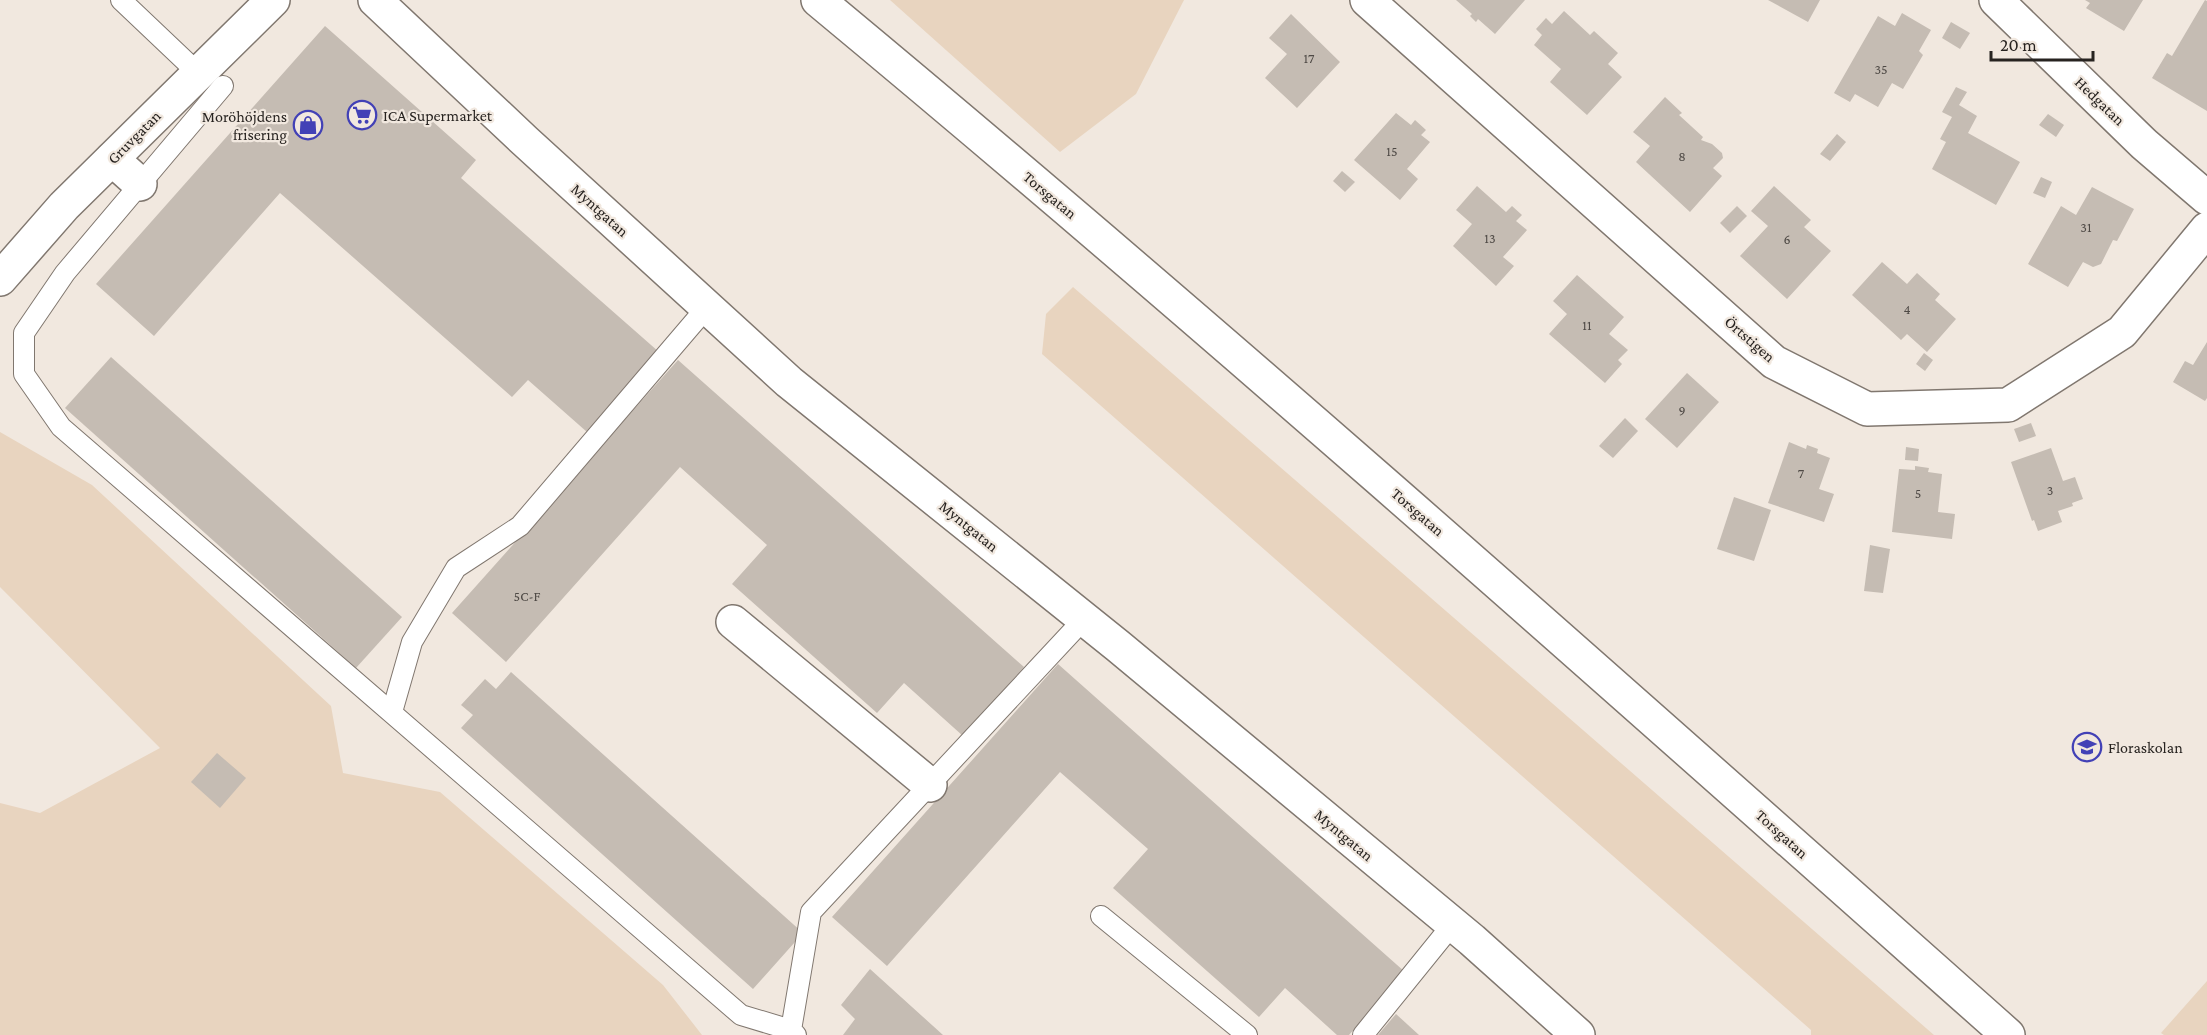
<svg xmlns="http://www.w3.org/2000/svg" width="2207" height="1035" font-family="'Crimson Pro',serif">
<style>
.green{fill:#e8d4bf}
.building{fill:#c5bcb3}
.lines{fill:none;stroke-linecap:round;stroke-linejoin:round}
.service-casing{stroke:#80776f;stroke-width:22}
.minor-casing{stroke:#80776f;stroke-width:36}
.secondary-casing{stroke:#80776f;stroke-width:36}
.service{stroke:#fff;stroke-width:20}
.minor{stroke:#fff;stroke-width:33}
.secondary{stroke:#fff;stroke-width:33}
.labels{text-anchor:middle;dominant-baseline:central;stroke-width:4.5;stroke-linejoin:round;paint-order:stroke}
.number-label{font-size:14px;fill:#4e4945}
.street-label{font-size:16px;fill:#272320;stroke:#f1e8df}
.poi-label{font-size:16px;fill:#272320;stroke:#f1e8df;text-anchor:start}
</style>
<rect width="100%" height="100%" fill="#f1e8df"/>
<g class="green">
<path d="M890 0H1184L1136 94 1060 152Z"/>
<path d="M1073 287 1934 1035H1811V1030L1042 354 1046 314Z"/>
<path d="M0 432 92 485 331 706 343 773 440 792 663 985 702 1035H0V803L40 813 160 748 0 587Z"/>
<path d="M2207 981V1035H2164L2161 1033Z"/>
</g>
<g class="building">
<path d="M1456 0H1525L1495 34 1478 19 1476 22 1470 16 1472 14Z"/>
<path d="M1768 0H1820L1808 22Z"/>
<path d="M2085 0H2143L2124 31 2086 8 2090 3Z"/>
<path d="M2205 0 2207 1V111L2152 78 2167 53 2172 56Z"/>
<path d="M1564 11 1590 35 1594 31 1618 53 1608 64 1622 77 1587 115 1550 82 1561 69 1534 45 1542 35 1536 29 1546 18 1552 24Z"/>
<path d="M1902 13 1931 30 1919 51 1923 55 1903 89 1892 83 1878 107 1855 94 1850 102 1834 93 1878 16 1895 26Z"/>
<path d="M1291 14 1340 62 1297 108 1265 78 1287 54 1269 38Z"/>
<path d="M1951 22 1970 33 1960 49 1942 38Z"/>
<path d="M325 26 476 160 461 178 659 352 587 432 528 380 512 397 280 193 154 336 96 284Z"/>
<path d="M1956 87 1967 92 1959 105 1977 116 1968 133 2020 162 1996 205 1932 169 1946 142 1940 139 1952 117 1942 112Z"/>
<path d="M1665 97 1682 113 1679 115 1703 137 1701 140 1712 144 1722 153 1723 158 1713 168 1722 176 1690 212 1636 162 1650 146 1633 132Z"/>
<path d="M1396 113 1411 125 1415 120 1426 130 1421 135 1430 142 1407 169 1418 179 1400 200 1354 160Z"/>
<path d="M2048 114 2064 125 2056 137 2039 125Z"/>
<path d="M1837 134 1846 142 1830 161 1820 154Z"/>
<path d="M1342 171 1355 182 1345 192 1333 181Z"/>
<path d="M2041 177 2052 182 2045 198 2033 193Z"/>
<path d="M1477 186 1506 212 1512 206 1522 215 1516 221 1527 230 1503 257 1514 266 1496 286 1453 246 1472 224 1456 210Z"/>
<path d="M1774 186 1811 220 1804 227 1831 251 1787 299 1740 256 1768 226 1751 211Z"/>
<path d="M2092 187 2134 209 2117 241 2113 240 2101 264 2093 267 2083 262 2068 287 2028 264 2061 206 2076 215Z"/>
<path d="M1737 206 1747 216 1730 233 1720 223Z"/>
<path d="M1882 262 1907 284 1917 273 1940 294 1935 300 1956 319 1927 352 1907 334 1901 340 1852 295Z"/>
<path d="M1577 275 1624 317 1609 334 1628 350 1618 360 1622 364 1605 383 1549 334 1567 314 1553 301Z"/>
<path d="M2207 342V398L2205 401 2173 382 2185 361 2193 365Z"/>
<path d="M1924 353 1933 360 1925 371 1916 364Z"/>
<path d="M111 357 402 617 356 668 65 408Z"/>
<path d="M678 360 1024 667 963 736 904 683 877 713 732 584 767 545 680 467 506 662 452 613Z"/>
<path d="M1687 373 1719 402 1677 448 1645 419Z"/>
<path d="M1625 418 1638 431 1613 458 1599 446Z"/>
<path d="M2031 423 2036 436 2019 442 2014 429Z"/>
<path d="M1789 442 1806 449 1807 445 1818 449 1817 453 1830 458 1819 489 1834 494 1824 522 1768 503Z"/>
<path d="M1906 447 1919 449 1918 461 1905 460Z"/>
<path d="M2051 448 2063 481 2075 477 2083 499 2072 503 2073 506 2058 511 2062 522 2038 531 2034 520 2032 521 2011 462Z"/>
<path d="M1915 466 1929 468 1928 472 1942 474 1938 512 1955 514 1952 539 1892 532 1899 469 1915 470Z"/>
<path d="M1734 497 1771 510 1754 561 1717 549Z"/>
<path d="M1870 545 1890 549 1883 593 1864 591Z"/>
<path d="M1058 664 1405 972 1349 1035H1337L1285 988 1259 1017 1113 888 1148 849 1060 772 887 966 832 917Z"/>
<path d="M511 672 803 933 753 989 461 728 473 715 461 705 485 679 496 689Z"/>
<path d="M217 753 246 778 220 808 191 782Z"/>
<path d="M870 969 943 1035H843L855 1019 841 1005Z"/>
<path d="M1396 1014 1419 1035H1378Z"/>
</g>
<g class="lines">
<g class="service-casing">
<g id="service">
<path d="M121 0 199 74"/>
<path d="M223 86 65 273 24 333V374L61 427 741 1015 791 1030"/>
<path d="M392 712 412 642 456 568 520 526 707 307"/>
<path d="M1101 916 1247 1035"/>
<path d="M796 1035 791 1030 811 912 1084 619"/>
<path d="M1363 1035 1452 925"/>
</g>
</g>
<g class="minor-casing">
<g id="minor">
<path d="M375 0 525 141 789 382 1118 646 1472 940 1578 1035"/>
<path d="M1367 0 1774 362 1867 409 2008 405 2122 332 2207 229"/>
<path d="M1996 0 2144 144 2207 198"/>
<path d="M112 159 140 184"/>
<path d="M0 279 64 206 273 0"/>
<path d="M733 622 930 785"/>
</g>
</g>
<g class="secondary-casing">
<path id="secondary" d="M818 0C1223 336 1615 686 2008 1035"/>
</g>
<use href="#service" class="service"/>
<use href="#minor" class="minor"/>
<use href="#secondary" class="secondary"/>
</g>
<defs>
<g id="supermarket-ring" transform="scale(1.5)"><circle r="9.5" fill="#f1e8df" stroke="#4241b6" stroke-width="1.5"/><path d="M-6-5.5h2.5l.6 2H6L4.5 2H-2.5L-4.4-4H-6ZM-1.5 3.2a1.3 1.3 0 1 0 .1 0ZM3 3.2a1.3 1.3 0 1 0 .1 0Z" fill="#4241b6"/></g>
<g id="shop-ring" transform="scale(1.5)"><circle r="9.5" fill="#f1e8df" stroke="#4241b6" stroke-width="1.5"/><path d="M-5-2.5h2.3a2.7 3.5 0 0 1 5.4 0H5L5.5 6h-11ZM-1.5-2.5h3a1.5 2.3 0 0 0-3 0Z" fill="#4241b6"/></g>
<g id="school-ring" transform="scale(1.5)"><circle r="9.5" fill="#f1e8df" stroke="#4241b6" stroke-width="1.5"/><path d="M0-5L7-2L0 1L-7-2ZM-4 1L0 2.5L4 1V4Q0 6-4 4Z" fill="#4241b6"/></g>
</defs>
<g fill-rule="evenodd">
<use href="#supermarket-ring" x="362" y="115"/>
<use href="#shop-ring" x="308" y="125"/>
<use href="#school-ring" x="2087" y="747"/>
</g>
<g class="labels">
<g class="number-label">
<text x="1309" y="58">17</text>
<text x="1881" y="69">35</text>
<text x="1392" y="151">15</text>
<text x="1682" y="156">8</text>
<text x="2086" y="227">31</text>
<text x="1490" y="238">13</text>
<text x="1787" y="239">6</text>
<text x="1907" y="309">4</text>
<text x="1587" y="325">11</text>
<text x="1682" y="410">9</text>
<text x="1801" y="473">7</text>
<text x="2050" y="490">3</text>
<text x="1918" y="493">5</text>
<text x="527" y="596">5C-F</text>
</g>
<g class="street-label">
<text transform="translate(2100 101) rotate(44)">Hedgatan</text>
<text transform="translate(134 137) rotate(-45)">Gruvgatan</text>
<text transform="translate(1050 195) rotate(40)">Torsgatan</text>
<text transform="translate(600 210) rotate(42)">Myntgatan</text>
<text transform="translate(1750 339) rotate(41)">Örtstigen</text>
<text transform="translate(1418 512) rotate(41)">Torsgatan</text>
<text transform="translate(969 526) rotate(39)">Myntgatan</text>
<text transform="translate(1782 834) rotate(42)">Torsgatan</text>
<text transform="translate(1344 835) rotate(40)">Myntgatan</text>
</g>
<g class="poi-label">
<text x="383" y="115">ICA Supermarket</text>
<text x="287" y="116" text-anchor="end">Moröhöjdens<tspan x="287" dy="18">frisering</tspan></text>
<text x="2108" y="747">Floraskolan</text>
</g>
</g>
<path d="M1991 51v9h102v-9" fill="none" stroke="#272320" stroke-width="3"/>
<text x="2000" y="51" font-size="18" fill="#272320" stroke="#f1e8df" stroke-width="4.5" paint-order="stroke">20 m</text>
</svg>
